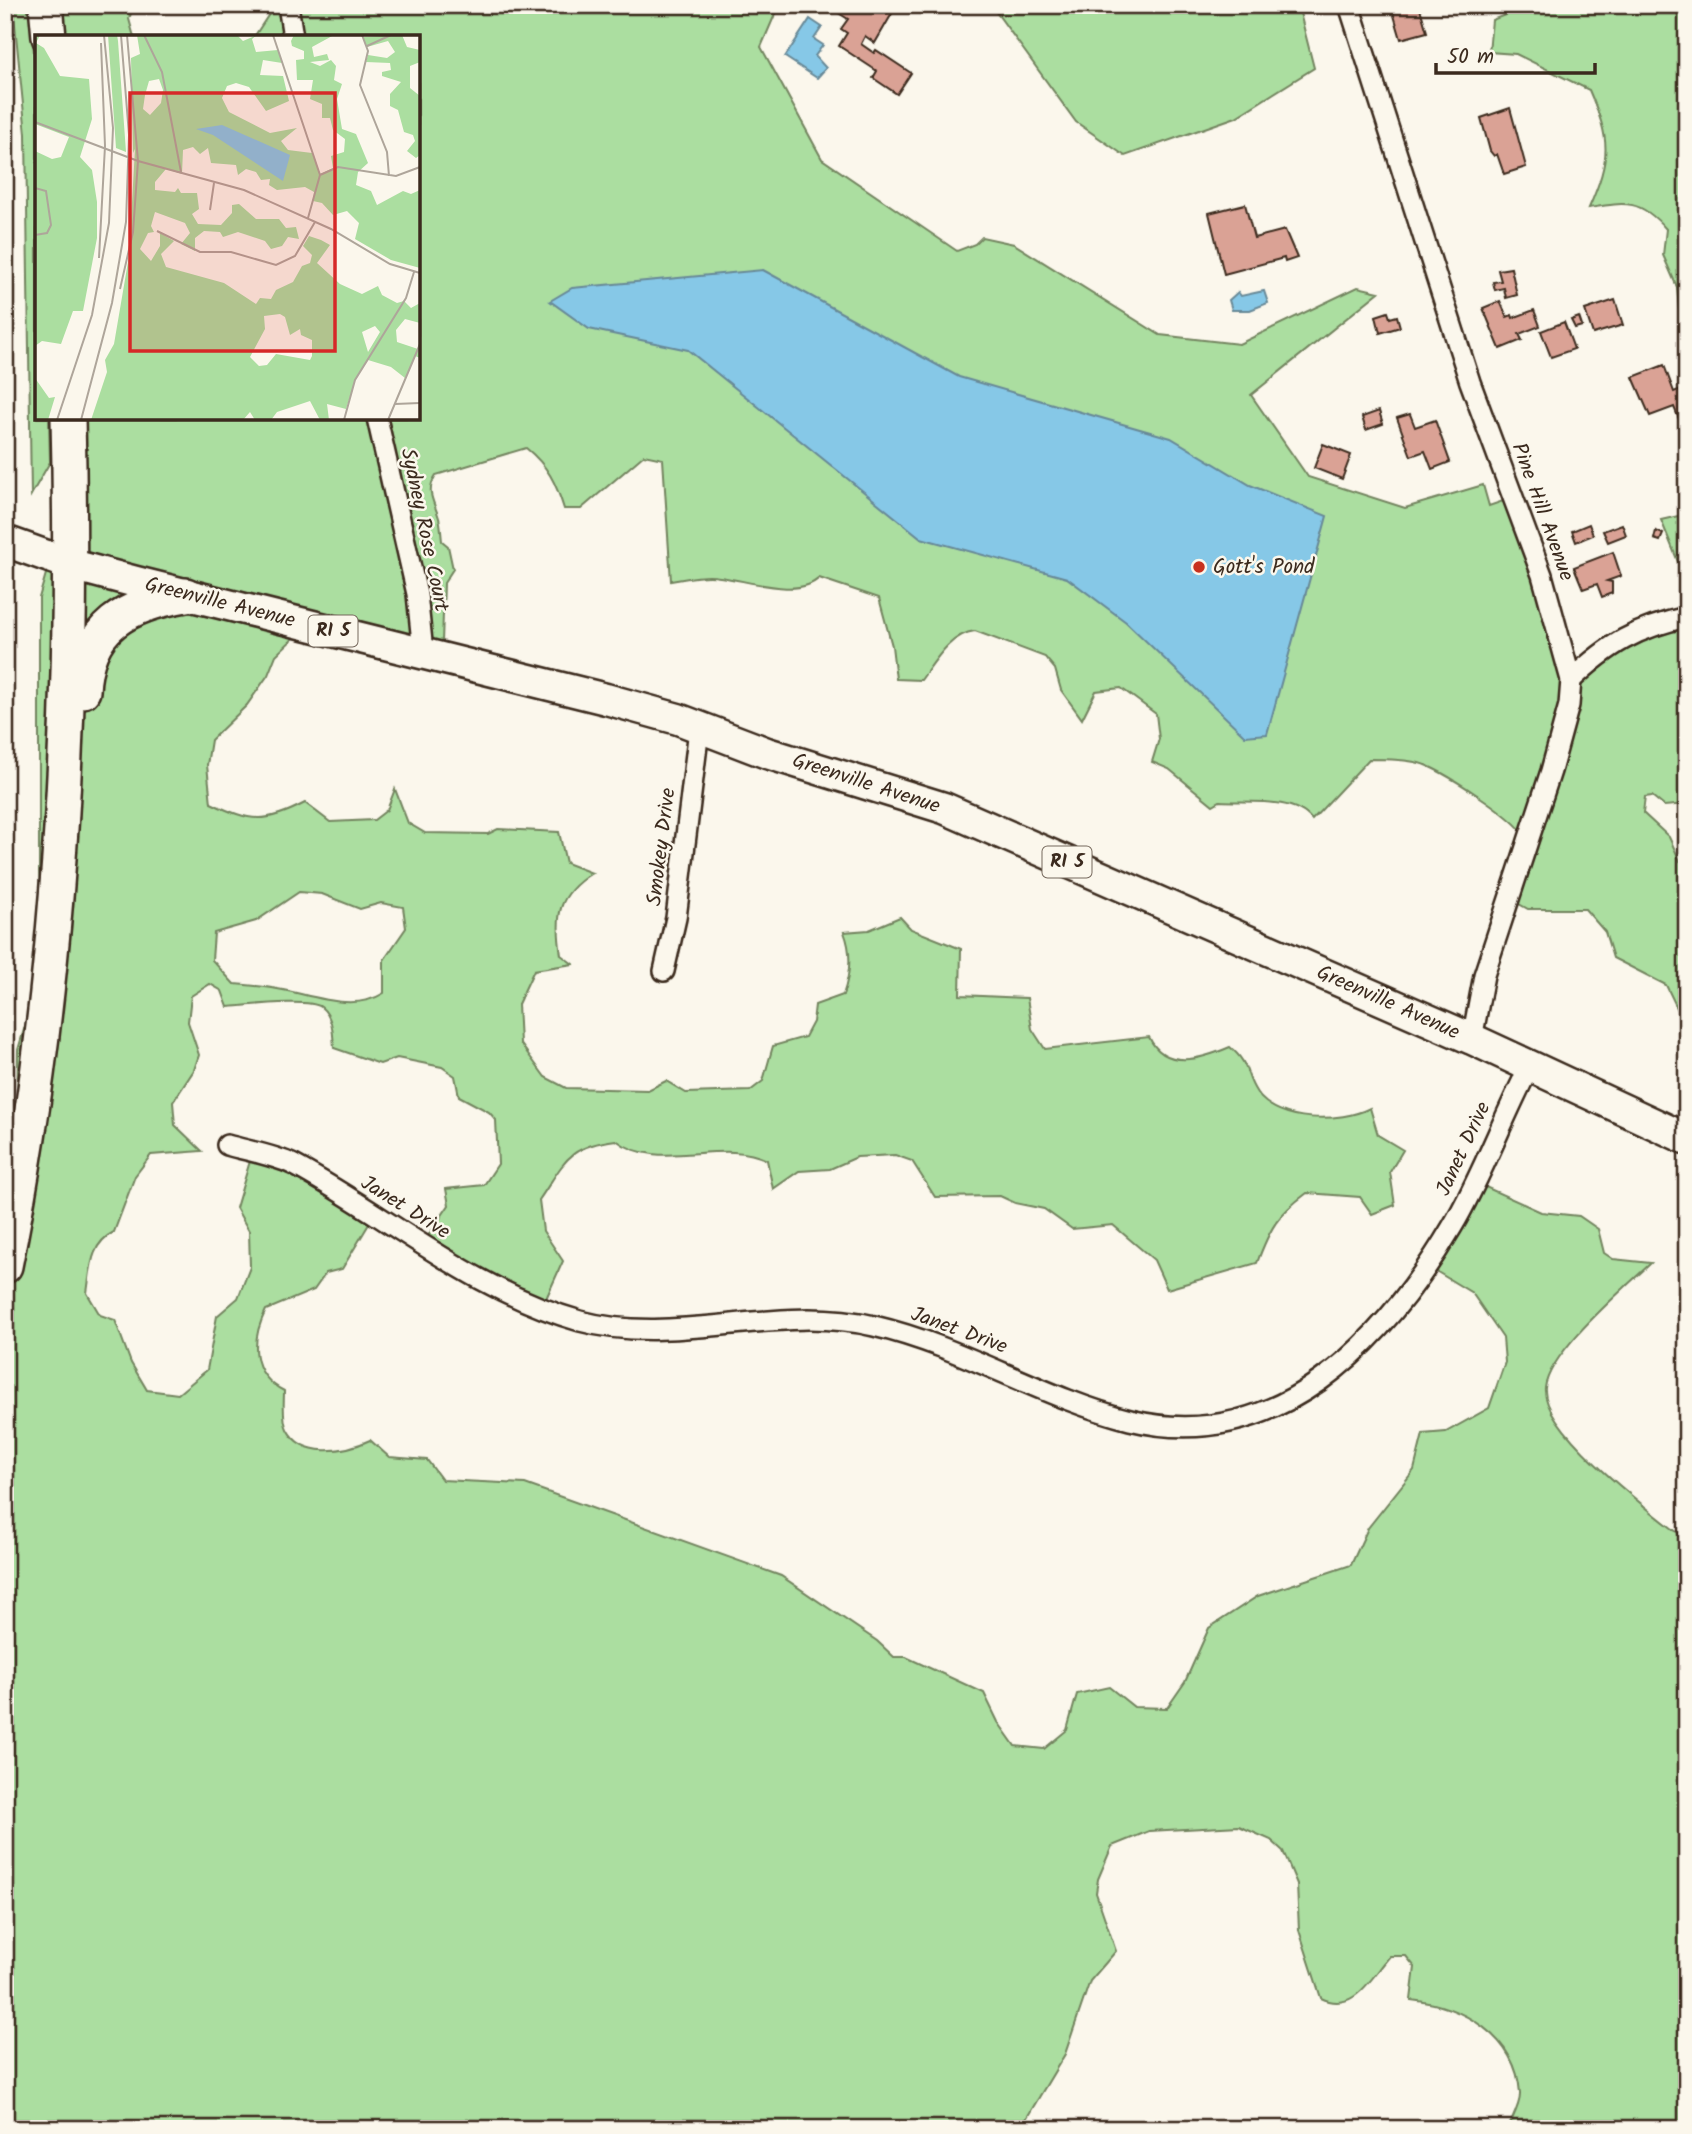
<svg xmlns="http://www.w3.org/2000/svg" width="1692" height="2134" font-family="Kalam,sans-serif">
<style>
.green{fill:#abdea0;stroke:#73845f;stroke-width:2;fill-rule:evenodd}
.water{fill:#86c8e7;stroke:#688997;stroke-width:2}
.building{fill:#daa295;stroke:#3b2a1e;stroke-width:2}
.lines{fill:none;stroke-linecap:round;stroke-linejoin:round}
.street-casing{stroke:#3b2a1e;stroke-width:24}
.primary-casing{stroke:#3b2a1e;stroke-width:35}
.highway-casing{stroke:#3b2a1e;stroke-width:38}
.street{stroke:#fbf7ec;stroke-width:19}
.primary{stroke:#fbf7ec;stroke-width:30}
.highway{stroke:#fbf7ec;stroke-width:33}
.poi-dot{fill:#c8321e;stroke:#fbf7ec;stroke-width:2.5}
.labels{text-anchor:middle;dominant-baseline:central;stroke-width:5;stroke-linejoin:round;paint-order:stroke}
.shield{fill:#fbf7ec;stroke:#75685c;stroke-width:2}
.shield-label{font-size:19px;font-weight:bold;fill:#3b2a1e}
.street-label{font-size:21px;fill:#3b2a1e;stroke:#fbf7ec}
.poi-label{font-size:21px;fill:#3b2a1e;stroke:#fbf7ec;text-anchor:start}
.inset-road{fill:none;stroke:#aea59a;stroke-width:2}
.view{fill:#d62828;fill-opacity:0.15;stroke:#d62828;stroke-width:3.5}
.inset-edge{fill:none;stroke:#3b2a1e;stroke-width:3.5}
</style>
<rect width="100%" height="100%" fill="#fbf7ec"/>
<filter id="ink" filterUnits="userSpaceOnUse"><feTurbulence type="fractalNoise" baseFrequency=".0143" numOctaves="2"/><feDisplacementMap in="SourceGraphic" scale="14" xChannelSelector="R" yChannelSelector="G"/><feConvolveMatrix kernelMatrix="1 2 1 2 8 2 1 2 1" color-interpolation-filters="sRGB"/></filter>
<g filter="url(#ink)">
<g class="green">
<path d="M13 5H29L37 84V418H49L50 462 31 495 26 134Z"/>
<path d="M42 5H134L129 19 134 37H47Z"/>
<path d="M275 5H779L761 47 822 159 957 251 975 244 982 237 1014 244 1160 335 1239 344 1358 287 1379 292 1251 395 1308 477 1405 508 1483 485 1489 506 1506 500 1574 671 1679 620 1681 569 1661 520 1687 514V804L1664 806 1652 796 1645 797 1643 813 1669 837 1680 861 1687 865V1010H1678L1666 985 1613 958 1605 932 1585 909H1528L1510 899 1525 836C1515 817 1440 768 1419 763 1403 759 1386 759 1369 759L1312 820C1294 796 1247 803 1220 801L1213 805 1169 769 1152 762 1159 739 1156 714 1121 688 1096 691 1082 719 1061 690 1055 669 1045 657 975 631C950 634 935 661 921 680L896 679 892 646 879 598 819 578C797 601 737 576 709 576 697 576 684 579 671 581L663 459 644 455 581 509H564C556 483 548 466 526 448L436 475C425 492 434 501 439 518 441 525 441 533 442 541L448 546 453 569 444 583 442 643 435 669 299 633 276 655 268 675 247 705 211 740 207 765 211 803C251 822 265 824 305 803L330 822 374 820 387 810 395 789 408 823 425 833 488 834 498 829 559 832 566 863 592 873C557 895 555 916 561 955L573 964 534 970 518 1004 520 1043 545 1077 566 1088 648 1090 666 1081 686 1093 750 1091 763 1081 773 1046 805 1037 813 1022 815 1005 843 995C850 975 852 952 844 932L869 930 900 917 911 929 961 949 960 995 1027 998 1032 1029 1045 1049 1149 1037C1165 1071 1202 1059 1230 1047 1251 1065 1244 1074 1257 1093 1278 1123 1341 1123 1370 1108L1378 1135 1403 1150 1390 1172 1395 1205 1372 1214 1360 1197 1307 1193C1277 1215 1270 1228 1257 1263L1167 1289 1154 1260 1113 1225 1072 1229 1044 1209 1015 1203 1000 1196 935 1197 912 1161 895 1155 857 1157 830 1169 799 1171 773 1189 767 1160C722 1137 658 1173 616 1140 567 1146 565 1162 539 1200L543 1231 563 1261 540 1312 421 1246 449 1205 446 1189 484 1185 498 1164 496 1120 489 1112 459 1096 455 1076 442 1067 397 1058 380 1064 334 1048C333 1033 333 1017 321 1007 308 998 246 1006 228 1007L222 991 210 984 191 996 188 1022 199 1055 194 1070 173 1102 175 1125 202 1151 151 1155 135 1176 114 1232C90 1244 91 1268 87 1293L100 1315 115 1320 131 1363 147 1390 178 1394 207 1370 217 1316 238 1298 250 1267 249 1231 236 1208 250 1161 283 1170 369 1219V1224L342 1269 326 1273 314 1290 266 1310C251 1340 250 1374 284 1391 284 1402 282 1419 287 1429 302 1459 345 1452 370 1440L389 1457 427 1460 442 1480 525 1484 781 1576 877 1641 894 1657H906L984 1693 998 1722 1015 1746 1044 1749 1067 1730 1077 1694 1109 1687 1134 1707 1167 1708 1185 1682 1209 1628 1258 1596 1351 1565 1368 1528 1414 1470 1423 1434 1446 1432 1489 1408 1505 1362 1503 1338 1472 1293 1434 1270 1479 1184 1541 1212 1579 1216 1598 1229 1604 1253 1613 1259 1651 1263C1624 1289 1549 1352 1545 1388 1541 1430 1654 1514 1687 1540V2129H1508C1512 2118 1521 2104 1520 2093 1516 2036 1463 2006 1411 2000L1415 1967 1406 1956H1390C1370 1979 1354 2014 1321 1998L1299 1930 1297 1884 1283 1851 1271 1840 1239 1826 1149 1831 1112 1846 1098 1879 1096 1893 1116 1951 1090 1981 1065 2054 1020 2129H5V1167L17 1115 18 1050 45 958 39 872V598L54 546 60 418H418V37H254ZM299 892 322 894 360 909 381 903 403 907 406 928 384 960V993C351 1014 308 993 272 988 260 986 247 985 234 984L212 960 214 933 256 921Z"/>
<path d="M991 5H1298L1314 68 1236 117 1125 156 1076 122Z"/>
<path d="M1516 5H1687V312L1679 309 1677 287 1663 255 1666 229C1640 199 1626 202 1589 208 1611 157 1611 141 1589 90L1516 54 1489 52 1492 20 1513 12Z"/>
</g>
<g class="water">
<path d="M810 19 822 27 814 39 823 45 815 56 826 68 817 78 785 57Z"/>
<path d="M763 270 959 377 1171 438 1250 485 1327 516 1267 734 1245 736 1126 622 1067 578 921 538 688 350 589 329 550 301 572 288Z"/>
<path d="M1264 291 1268 303 1250 310H1232L1229 300 1238 292 1241 296Z"/>
</g>
<g class="building">
<path d="M842 5H897L875 43 865 36 861 44 874 53 876 50 911 73 897 94 873 78 877 71 839 46 847 33 841 29 848 19 837 12Z"/>
<path d="M1391 5H1419L1427 32 1401 39Z"/>
<path d="M1510 108 1526 167 1504 174 1497 154 1494 156 1490 151 1481 118Z"/>
<path d="M1245 204 1254 238 1285 230 1297 258 1285 262 1284 258 1224 274 1209 213Z"/>
<path d="M1511 268 1517 295 1506 298 1504 288 1495 290 1493 282 1501 281 1498 270Z"/>
<path d="M1615 300 1623 325 1593 334 1585 310Z"/>
<path d="M1500 301 1507 317 1512 315 1513 318 1534 310 1540 326 1519 334 1522 340 1500 349 1483 308Z"/>
<path d="M1388 312 1390 318 1397 316 1400 327 1380 333 1376 316Z"/>
<path d="M1579 317 1582 326 1575 328 1571 320Z"/>
<path d="M1564 322 1574 349 1551 357 1541 331Z"/>
<path d="M1664 365 1674 392 1681 389 1687 400V430L1684 431 1674 407 1650 416 1633 377Z"/>
<path d="M1379 411 1383 424 1366 430 1362 417Z"/>
<path d="M1410 414 1415 427 1435 420 1450 462 1432 469 1425 451 1411 456 1397 418Z"/>
<path d="M1323 444 1351 455 1342 479 1314 468Z"/>
<path d="M1589 524 1593 535 1576 542 1572 531Z"/>
<path d="M1622 524 1626 535 1608 542 1603 531Z"/>
<path d="M1656 531 1663 534 1660 541 1654 539Z"/>
<path d="M1613 552 1621 576 1607 581 1612 582V593L1602 597 1597 584 1583 589 1574 567Z"/>
</g>
<g class="lines">
<g class="street-casing">
<g id="street">
<path d="M288 5 293 37"/>
<path d="M1349 5 1470 382 1542 575 1571 680 1569 705 1551 771 1484 975 1472 1039"/>
<path d="M377 418 417 594 423 652"/>
<path d="M1571 680C1609 644 1636 628 1687 617"/>
<path d="M664 971 676 918 699 729"/>
<path d="M227 1145C248 1151 274 1155 294 1165 390 1217 473 1291 580 1321 676 1347 777 1303 874 1326 964 1347 1042 1398 1130 1420 1277 1456 1384 1342 1452 1227 1482 1177 1502 1119 1530 1066"/>
</g>
</g>
<g class="primary-casing">
<path id="primary" d="M5 541 72 565 136 582 606 699 678 719 767 753 944 808 1472 1039 1687 1139"/>
</g>
<g class="highway-casing">
<g id="highway">
<path d="M46 5 49 37"/>
<path d="M83 691C86 626 126 605 186 595"/>
<path d="M5 1266C61 990 75 698 68 418"/>
</g>
</g>
<use href="#street" class="street"/>
<use href="#primary" class="primary"/>
<use href="#highway" class="highway"/>
</g>
</g>
<circle class="poi-dot" cx="1199" cy="567" r="7"/>
<g class="labels">
<g class="shield">
<rect x="308.5" y="615.5" width="49" height="31" rx="5"/>
<rect x="1042.5" y="846.5" width="49" height="31" rx="5"/>
</g>
<g class="shield-label">
<text x="333" y="631">RI 5</text>
<text x="1067" y="862">RI 5</text>
</g>
<g class="street-label">
<text transform="translate(1542 512) rotate(70)">Pine Hill Avenue</text>
<text transform="translate(424 530) rotate(78)">Sydney Rose Court</text>
<text transform="translate(220 603) rotate(14)">Greenville Avenue</text>
<text transform="translate(866 784) rotate(18)">Greenville Avenue</text>
<text transform="translate(662 847) rotate(-83)">Smokey Drive</text>
<text transform="translate(1388 1003) rotate(24)">Greenville Avenue</text>
<text transform="translate(1464 1149) rotate(-65)">Janet Drive</text>
<text transform="translate(405 1208) rotate(32)">Janet Drive</text>
<text transform="translate(959 1331) rotate(20)">Janet Drive</text>
</g>
<g class="poi-label">
<text x="1213" y="567">Gott's Pond</text>
</g>
</g>
<g transform="translate(35 35)">
<rect width="385" height="385" fill="#fbf7ec"/>
<path d="M0 0H5L1 8 9 13 25 41 54 44 57 84 45 122 57 135 62 167V203L48 276H38L26 309 7 306 0 311V116L17 124 26 122 34 102 0 89ZM73 0H82L83 6 91 117 81 113ZM102 0H202L208 6 222 0 217 4 221 17 243 15 247 28 228 25 225 40 248 41 254 66 231 76 214 52 201 48 192 51 187 63 194 77 235 98 262 93 246 106 253 115 277 118 285 139 298 133 296 121 309 117 310 104 298 95 295 83H287V69L275 64 278 45H262L261 25 269 24V16L257 11 256 6 259 0H299L277 12 279 22 292 19 294 25 275 27 285 31 296 25 301 31 299 45 307 49 302 64 307 94 321 99 333 128 323 137 321 150 336 156 342 170 368 156 376 159 385 155V233L356 225 320 204 324 188 312 176 298 180 287 168 278 166 279 157 270 152 242 155 234 150 235 144 226 145 221 137 211 134 203 140 201 130 176 128 173 113 165 119 158 112 148 115 147 139 131 134 120 147V155L140 157 143 153 146 158H162L164 174 157 179 163 189 186 190 197 178V170L204 169 221 184H244L251 193 261 192 264 204 253 202 247 211 236 214 230 206 203 197 188 202 185 197 169 196 160 203V216L146 209 155 198 150 188 120 177 116 191 119 197 113 198 105 214 116 226 125 211V198L139 206 126 219 131 232 189 248 221 269 225 263 236 264 241 255 258 247 267 231 275 228 277 220 268 211 274 201 286 205 295 210 282 228 305 249 327 259 343 251 347 260 362 268 369 266 376 273 385 268V288L370 284 361 295 362 307 383 314 385 308V323L380 321 370 343 356 332 333 325 321 343 311 374 292 369 294 385H285L275 366 242 377 236 385H220L215 377 208 385H56L72 337 70 325 79 309 94 221 100 114 98 118 96 23 105 19ZM124 44 128 55 126 68 115 80 108 74 110 60 114 46ZM245 279 250 282 255 300 265 294 266 300 277 305V321L275 325 241 319 232 330 224 331 215 322 230 294 229 281ZM340 291 345 297 333 317 327 297ZM367 0 372 12 385 15V27L375 31V53L385 61V120L381 123 372 116 380 106 378 100 369 97 363 75 355 71V59L366 47 347 41V37L356 35 355 28 331 27 333 20 352 23 360 17 353 6 332 12 328 2ZM0 343 14 363 20 362 13 385H0Z" fill="#abdea0" fill-rule="evenodd"/>
<path d="M187 90 255 120 248 146 178 100 161 94Z" fill="#86c8e7"/>
<path class="inset-road" d="M109 0 127 37 146 137M238 0 285 140 273 183M327 0 333 16 325 50 352 117 354 141M332 11 356 0M0 87 103 126 209 155 296 194 355 229 385 238M285 140 303 132 361 141 385 132M0 153 11 156 16 190 12 198 0 200M175 175 179 148M122 196 165 217H196L241 230 260 221 280 187M64 223 70 111 66 8M85 254 98 197 103 126 92 0M360 369 385 368M22 385 57 280 74 188 78 93 69 0M46 385 77 268 91 187 94 100 86 0M309 385 320 345 371 263 379 237M353 385 385 309"/>
<path class="view" d="M95 58H300V316H95Z"/>
<rect width="385" height="385" class="inset-edge"/>
</g>
<rect width="1692" height="2134" fill="none" stroke="#fbf7ec" stroke-width="28"/>
<rect x="14" y="14" width="1664" height="2106" fill="none" stroke="#3b2a1e" stroke-width="2.5" filter="url(#ink)"/>
<path d="M1436 63v10h159v-10" fill="none" stroke="#3b2a1e" stroke-width="3.5"/>
<text x="1447" y="63" font-size="21" fill="#3b2a1e" stroke="#fbf7ec" stroke-width="5" paint-order="stroke">50 m</text>
</svg>
